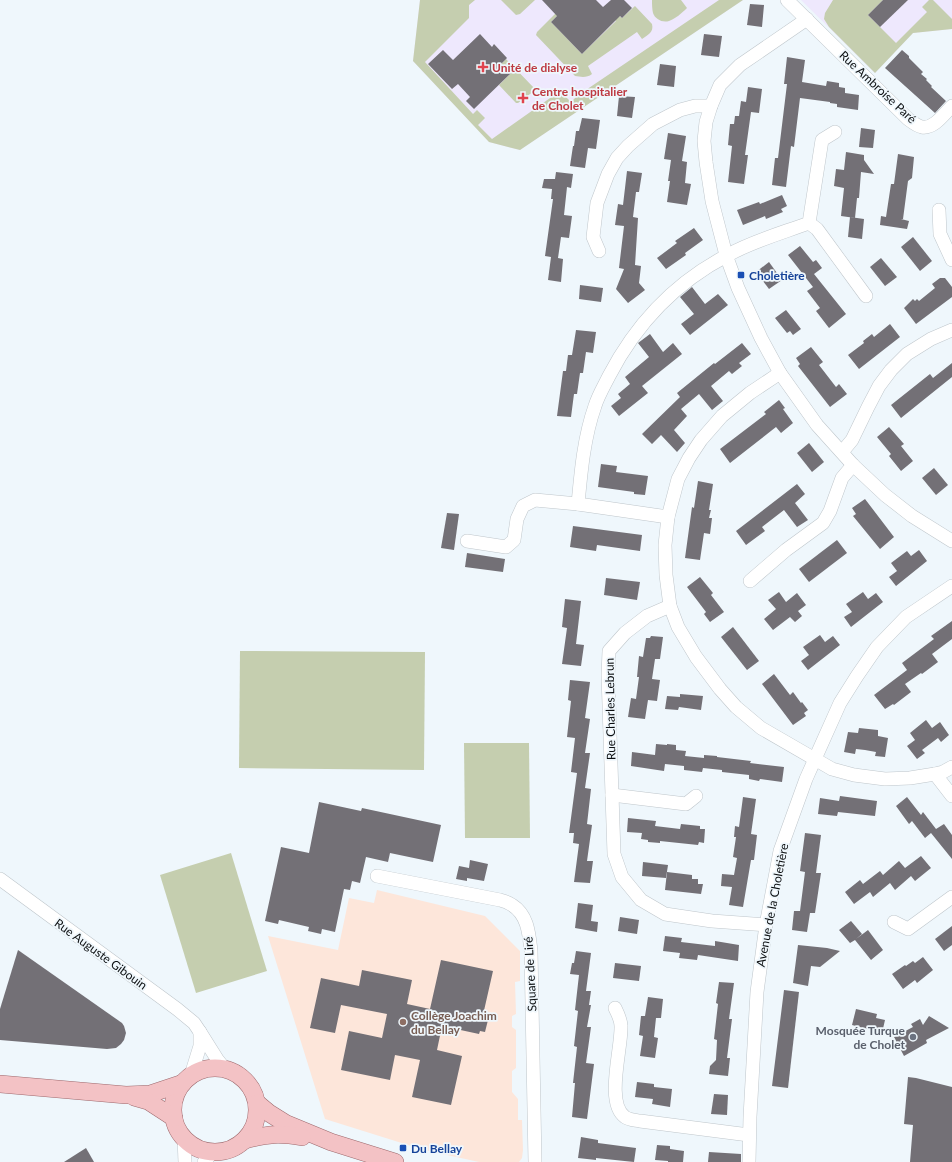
<svg xmlns="http://www.w3.org/2000/svg" width="952" height="1162" font-family="Lato,sans-serif">
<style>
.education{fill:#fde6da}
.medical{fill:#eee8fd}
.green{fill:#c5ceaf}
.building{fill:#737076}
.lines{fill:none;stroke-linecap:round;stroke-linejoin:round}
.minor-casing{stroke:#bfc6cb;stroke-width:14}
.major-casing{stroke:#9d696d;stroke-width:18}
.minor{stroke:#fff;stroke-width:13}
.major{stroke:#f3c2c5;stroke-width:17}
.health-dot{fill:#e0444e;stroke:#eff7fc;stroke-width:1.5}
.transit-dot{fill:#1a4fb4;stroke:#eff7fc;stroke-width:1.5}
.education-dot{fill:#8d6e63;stroke:#eff7fc;stroke-width:1.5}
.worship-dot{fill:#6b7280;stroke:#eff7fc;stroke-width:1.5}
.labels{text-anchor:middle;dominant-baseline:central;stroke-width:3.5;stroke-linejoin:round;paint-order:stroke}
.health-label{font-size:12px;font-weight:bold;fill:#be3a42;stroke:#eff7fc;text-anchor:start}
.street-label{font-size:12px;fill:#0c0f11;stroke:#eff7fc}
.transit-label{font-size:12px;font-weight:bold;fill:#164399;stroke:#eff7fc;text-anchor:start}
.education-label{font-size:12px;font-weight:bold;fill:#785e54;stroke:#eff7fc;text-anchor:start}
.worship-label{font-size:12px;font-weight:bold;fill:#5b616d;stroke:#eff7fc;text-anchor:end}
</style>
<rect width="100%" height="100%" fill="#eff7fc"/>
<path class="education" d="M377 890 485 916 520 951V981L515 982 516 1014 512 1016V1027L516 1030V1068L512 1071V1092L518 1099V1120H522L523 1150 522 1158 519 1162H479L424 1150 325 1119 268 936 338 950 349 898 374 903Z"/>
<g class="medical">
<path d="M420 0H743L520 150 489 142 413 61Z"/>
<path d="M801 0H952V29L913 33 875 73Z"/>
</g>
<g class="green">
<path d="M420 0H475L469 5V18L425 62 473 114 477 110 485 118 478 125 492 139 560 91 571 102 577 96 719 0H743L520 150 489 142 413 61Z"/>
<path d="M501 0H535L520 14 516 15Z"/>
<path d="M652 0H681L687 8C682 13 675 19 669 21 662 23 655 19 653 13 652 9 652 4 652 0Z"/>
<path d="M833 0H883L868 15 896 43 927 12 922 7 929 0H933L952 19V29L913 33 875 73 829 27 824 19 825 13Z"/>
<path d="M567 2 569 4 551 22 582 54 616 21 614 19 618 15 622 18 635 6 652 24C654 32 648 35 642 39L637 32 588 66 592 74C587 78 581 77 575 76L536 35 537 32Z"/>
<path d="M506 59 535 89 534 91 518 103H516L499 85 511 73 501 64Z"/>
<path d="M240 651 425 652 424 770 239 768Z"/>
<path d="M464 743H529L530 838H465Z"/>
<path d="M231 853 267 971 196 993 160 875Z"/>
</g>
<g class="building">
<path d="M542 0H596L603 7 611 0H624L632 8 622 18 620 16 582 54 551 22 557 16Z"/>
<path d="M883 0H908L880 27 868 15Z"/>
<path d="M750 4 764 5 762 27 747 25Z"/>
<path d="M480 34 492 47 494 44 507 58 501 64 511 73 474 109 466 101 470 97 458 84 452 89 428 64 443 50 453 60Z"/>
<path d="M704 34 722 36 719 57 701 55Z"/>
<path d="M902 50 909 56V58L923 72 921 74 927 79 926 80 932 86 931 87 946 101 935 113 885 68Z"/>
<path d="M787 57 805 60 802 82 826 86 827 81 839 83V87L845 88V93L859 95 858 110 837 107V104L830 103V102L800 98 794 147 791 146 786 187 772 185 775 158H778L787 84H784Z"/>
<path d="M660 64 676 66 674 87 657 85Z"/>
<path d="M748 87 762 89 759 113 751 112 745 155H748L744 184 728 182 732 146 728 145 730 124H734L735 116H739L741 101 746 102Z"/>
<path d="M619 96 635 97 632 118 617 116Z"/>
<path d="M582 118 600 120 596 149 588 148 585 168 570 166 573 146H574L576 131H579Z"/>
<path d="M861 128 875 130 873 148 859 147Z"/>
<path d="M668 133 686 136 682 161 687 162 685 183 691 184 687 205 667 202 670 181H668L671 160 664 159Z"/>
<path d="M846 152 864 155V160L874 174 861 172 859 198H857L855 218 841 216 844 188 834 186 836 169 844 170Z"/>
<path d="M898 154 914 157 912 178 908 181 903 219H901L909 221 907 229 880 225 881 216 886 217 891 184H894Z"/>
<path d="M627 171 642 173 639 192H636L633 217 638 218 635 265 641 266 639 283 645 290 628 303 616 289 624 269 619 268 624 226 615 225 618 204 623 205Z"/>
<path d="M556 172 573 174 571 188 567 187 564 215 572 216 569 238 561 237 558 258 563 259 561 282 548 280 551 257 545 256 553 199H551L552 189 542 188 544 179H555Z"/>
<path d="M782 195 787 206 781 209 783 212 766 219 765 216 743 225 737 210 759 202 760 204Z"/>
<path d="M850 217 864 219 862 239 848 237Z"/>
<path d="M694 228 703 240 685 253 686 255 666 269 657 258 677 243 675 241Z"/>
<path d="M913 237 932 261 920 271 901 247Z"/>
<path d="M800 246 813 262 816 260 822 268 814 274 846 314 829 328 816 311 820 308 807 291 813 287 788 255Z"/>
<path d="M881 258 897 277 885 286 870 267Z"/>
<path d="M769 262 782 280 769 289 756 272Z"/>
<path d="M940 278H945L952 287V297L916 324 904 308 913 299 915 301 917 299 919 301 935 288 932 284Z"/>
<path d="M580 285 603 288 601 302 579 299Z"/>
<path d="M692 287 705 304 718 294 728 305 690 335 681 324 694 314 680 297Z"/>
<path d="M786 310 801 329 793 335 790 331 787 333 775 318Z"/>
<path d="M890 324 900 337 859 369 848 355 864 343 863 341 872 334 874 337Z"/>
<path d="M576 330 596 332 593 353 586 352 583 373H580L577 394H574L571 417 557 416 563 371H566L568 355H572Z"/>
<path d="M650 334 663 352 673 343 682 354 642 386 648 393 619 416 611 406 621 398 618 394 630 384 625 377 649 357 638 343Z"/>
<path d="M742 343 751 354 739 363 742 366 732 374 729 371 711 386 723 401 712 410 699 394 681 409 687 416 674 430 685 443 677 452 661 435 652 444 642 434 680 397 677 393 714 363 715 364Z"/>
<path d="M811 347 823 362 819 365 836 387 839 384 847 394 830 407 798 366 800 364 796 358Z"/>
<path d="M952 363V377L901 418 891 405 930 374 933 378Z"/>
<path d="M779 400 785 408 783 409 793 423 781 433 776 427 730 463 720 449 766 414 764 412Z"/>
<path d="M889 427 904 444 901 446 913 461 901 471 889 456 891 454 877 437Z"/>
<path d="M809 443 824 462 812 472 797 453Z"/>
<path d="M601 464 617 466 616 472 648 476 645 495 634 494V492L598 487Z"/>
<path d="M934 468 948 485 936 495 922 478Z"/>
<path d="M698 481 713 484 709 510H711L709 518H712L710 534 704 533 700 560 685 558 692 507 694 508Z"/>
<path d="M797 484 805 494 795 503 808 520 797 527 784 510 762 527 765 531 746 545 736 531Z"/>
<path d="M865 499 894 537 880 549 853 516 856 514 852 508Z"/>
<path d="M447 513 459 514 454 550 441 548Z"/>
<path d="M573 526 642 535 640 551 597 545 596 551 570 547Z"/>
<path d="M837 540 847 553 809 582 799 569Z"/>
<path d="M919 550 927 561 896 586 889 577 897 571 891 563 907 551 911 556Z"/>
<path d="M467 553 505 559 503 572 465 567Z"/>
<path d="M700 577 713 593 711 595 724 612 710 622 704 614 706 612 687 587Z"/>
<path d="M606 578 640 582 637 600 604 595Z"/>
<path d="M779 592 786 602 797 593 806 605 798 611 802 616 795 622 790 617 773 630 764 619 776 609 768 600Z"/>
<path d="M863 592 868 599 876 593 883 602 851 627 844 617 852 612 846 604Z"/>
<path d="M565 599 581 601 576 644 584 645 581 666 562 664 567 628 562 627Z"/>
<path d="M952 621V639L932 654 938 662 922 674 921 673 905 684 911 692 894 705 893 704 885 709 874 695 907 670 902 663 934 639 931 636Z"/>
<path d="M733 627 759 661 747 670 721 637Z"/>
<path d="M820 635 825 642 833 636 840 645 808 670 801 661 809 655 803 647Z"/>
<path d="M651 636 663 637 660 659H655L652 679 660 680 657 701 648 700 645 719 628 717 631 698 636 699 639 677H637L639 656 643 657 646 638H650Z"/>
<path d="M774 674 790 695 793 692 801 703 802 702 808 710 804 713 806 716 793 725 762 684Z"/>
<path d="M570 680 590 682 585 718 590 719 585 753H590L585 788 591 789 587 824 592 825 587 861H593L590 883 574 882 579 844 573 843 574 833H569L577 773 571 772 575 738 567 737 571 701 568 700Z"/>
<path d="M680 694 703 696 701 710 679 707 678 710 665 709 667 696 680 697Z"/>
<path d="M926 720 932 728 940 722 949 735 941 742 938 738 922 750 925 753 917 759 907 746 915 740 910 733Z"/>
<path d="M859 728 878 730V736L888 738 885 757 875 756 876 752 865 750 856 749 855 754 844 752 848 732 858 733Z"/>
<path d="M656 744 667 745V744L676 745V750L686 751 685 756 704 758V755L717 756V757L751 761 750 763 784 767 782 782 760 779 759 781 749 779V775L722 772V770L703 768 702 772 684 770V766L665 764 664 771 631 766 632 752 655 755Z"/>
<path d="M840 796 877 801 875 816 838 812 837 816 818 814 820 798 839 801Z"/>
<path d="M743 797 756 799 751 834 757 835 754 860H751L743 907 729 905 732 887 721 886 722 874 734 875 737 858 733 857 736 837H734L735 826 739 827Z"/>
<path d="M907 797 921 815 923 812 936 829 944 824 952 835V859L931 833 925 838 912 821 909 824 896 806Z"/>
<path d="M319 802 361 811 362 808 441 825 433 862 390 853 388 862 366 857 360 883 352 881 350 890 344 889 335 932 322 929 321 934 308 931 309 927 279 920 278 924 265 921 281 847 309 853Z"/>
<path d="M628 818 656 821 655 826 680 829 681 824 700 826V829H705L704 843 699 842 698 845 660 841V843L648 842V840L641 839 642 833 627 832Z"/>
<path d="M805 833 821 835 816 873H821L815 913H810L807 932 792 930 794 911H800L805 872 800 871Z"/>
<path d="M921 856 931 868 915 881 911 876 895 890 890 883 873 897 870 892 854 904 845 892 860 880 863 884 880 871 883 875 899 861 905 868Z"/>
<path d="M470 860 488 864 484 881 467 878V881L456 879 459 866 469 868Z"/>
<path d="M643 862 668 865 666 878 642 876Z"/>
<path d="M667 872 692 875V879H698V884H703L701 894 665 890Z"/>
<path d="M578 903 593 905 591 921 598 922 597 932 575 928Z"/>
<path d="M620 917 639 920 637 934 618 931Z"/>
<path d="M851 921 862 934 856 939 868 930 883 950 871 960 855 940 850 943 839 930Z"/>
<path d="M952 926V945L944 951 935 939Z"/>
<path d="M665 936 682 938 681 942 715 946V941L739 945 738 961 698 955 697 960 679 958 680 953 663 951Z"/>
<path d="M798 945 827 948 840 951 820 967 811 966 808 986 793 983Z"/>
<path d="M18 950 122 1023 124 1026 126 1033 124 1040 121 1044 116 1048 107 1049 0 1040V1009Z"/>
<path d="M576 951 591 953 586 991H591L589 1005H591L587 1027H591L586 1063 594 1064 587 1119 572 1117 575 1083H573L577 1047 574 1046 578 1011 575 1010 579 975 570 974 572 963H574Z"/>
<path d="M923 957 933 970 917 983 915 980 903 989 892 974 905 965 906 966 913 961 915 963Z"/>
<path d="M441 960 493 971 483 1015 489 1016 485 1032 480 1031 479 1034 442 1026 437 1050 462 1056 451 1105 412 1097 420 1060 395 1055 390 1080 341 1070 349 1031 382 1038 387 1014 341 1005 335 1033 310 1028 321 978 359 986 362 970 412 980 407 1004 430 1009Z"/>
<path d="M615 963 641 966 639 981 613 978Z"/>
<path d="M719 982 734 983 729 1019H732L727 1058H730L728 1076 709 1074 710 1066 716 1060 717 1040 714 1039 718 1004 716 1003Z"/>
<path d="M784 990 799 992 788 1088 772 1086Z"/>
<path d="M648 997 663 999 661 1018H656L654 1037 658 1038 655 1058 640 1056 643 1036 639 1035 641 1016H645Z"/>
<path d="M856 1009 877 1014 876 1018 885 1020 882 1033 852 1025Z"/>
<path d="M929 1016 949 1028 926 1040 927 1043 904 1056 894 1037 913 1027 911 1024 920 1019 923 1025Z"/>
<path d="M908 1077 916 1078 952 1087V1162H910L913 1125 904 1124Z"/>
<path d="M637 1082 654 1084V1087L672 1089 670 1107 652 1104 653 1099 635 1097Z"/>
<path d="M714 1094 728 1095 727 1115 711 1114Z"/>
<path d="M581 1137 598 1140V1143L636 1148 634 1162 596 1158V1160L578 1158Z"/>
<path d="M657 1145 670 1146V1149L684 1151 683 1162H668V1161L655 1160Z"/>
<path d="M86 1148 94 1162H64Z"/>
<path d="M709 1152 741 1154V1162H708Z"/>
</g>
<g class="lines">
<g class="minor-casing">
<g id="minor">
<path d="M787 0 908 119C912 122 917 126 922 127 934 129 944 114 952 106"/>
<path d="M807 19 740 65 720 85 711 106 706 122 704 141 706 162 712 201 726 255 738 288 761 338 780 373 817 425 853 465 885 495 912 516 952 541"/>
<path d="M939 210 940 234 952 260"/>
<path d="M809 223 817 229 866 296"/>
<path d="M599 251 593 237 597 203 608 174 617 158 628 146 653 124 680 110 695 106H711"/>
<path d="M780 373 750 393 722 416 701 440 689 458 678 479 668 517 665 545 666 575 670 606 678 627 696 657 720 689 736 707 761 728 832 769 854 775 885 779 910 778 935 774 943 772 952 767"/>
<path d="M842 452 852 440 868 407 879 386 891 370 907 354 931 339 952 330"/>
<path d="M668 517 578 504C581 471 584 437 595 406 598 396 604 386 609 376 636 324 676 282 728 255 753 241 782 233 809 223L822 140 835 132"/>
<path d="M467 541 506 547 514 540 517 519 523 506 535 500 578 504"/>
<path d="M750 581 786 550 823 523 830 511 842 478 853 465"/>
<path d="M670 606 647 616 625 633 609 651 608 675 614 854 622 877 641 900 665 914 712 921 766 925"/>
<path d="M935 774 952 796"/>
<path d="M612 795 686 804 696 796"/>
<path d="M377 876 500 900C504 901 509 903 512 905 528 915 529 934 531 951L535 1162"/>
<path d="M0 879 177 1009 194 1023 200 1032"/>
<path d="M894 922 908 929 952 897"/>
<path d="M615 1008C618 1014 621 1020 621 1026 622 1048 605 1103 625 1117 629 1120 635 1120 640 1121L749 1135"/>
<path d="M191 1075 200 1046V1032L217 1059 225 1069"/>
<path d="M184 1138 185 1162"/>
<path d="M204 1162 213 1152"/>
<path d="M749 1162 750 1117 757 992 766 925 780 851 806 779 840 703 857 676 877 647 906 617 952 586"/>
</g>
</g>
<g class="major-casing">
<g id="major">
<circle cx="215" cy="1110" r="42"/>
<path d="M0 1084 126 1095 150 1094 183 1083"/>
<path d="M134 1097 148 1101 174 1118"/>
<path d="M257 1103 269 1113 285 1123 331 1142 395 1162"/>
<path d="M245 1140C268 1134 279 1133 302 1137"/>
</g>
</g>
<use href="#minor" class="minor"/>
<use href="#major" class="major"/>
</g>
<g class="health-dot">
<path d="M481 61h4v4h4v4h-4v4h-4v-4h-4v-4h4z"/>
<path d="M521 92h4v4h4v4h-4v4h-4v-4h-4v-4h4z"/>
</g>
<g class="transit-dot">
<rect x="737" y="271" width="8" height="8" rx="2"/>
<rect x="399" y="1144" width="8" height="8" rx="2"/>
</g>
<circle class="education-dot" cx="403" cy="1022" r="4"/>
<circle class="worship-dot" cx="913" cy="1037" r="4"/>
<g class="labels">
<g class="health-label">
<text x="492" y="67">Unité de dialyse</text>
<text x="532" y="91">Centre hospitalier<tspan x="532" dy="14">de Cholet</tspan></text>
</g>
<g class="street-label">
<text transform="translate(878 87) rotate(43)">Rue Ambroise Paré</text>
<text transform="translate(610 709) rotate(-91)">Rue Charles Lebrun</text>
<text transform="translate(772 905) rotate(-79)">Avenue de la Choletière</text>
<text transform="translate(101 954) rotate(36)">Rue Auguste Gibouin</text>
<text transform="translate(530 974) rotate(-93)">Square de Liré</text>
</g>
<g class="transit-label">
<text x="749" y="275">Choletière</text>
<text x="411" y="1148">Du Bellay</text>
</g>
<g class="education-label">
<text x="411" y="1015">Collège Joachim<tspan x="411" dy="14">du Bellay</tspan></text>
</g>
<g class="worship-label">
<text x="905" y="1030">Mosquée Turque<tspan x="905" dy="14">de Cholet</tspan></text>
</g>
</g>
</svg>
